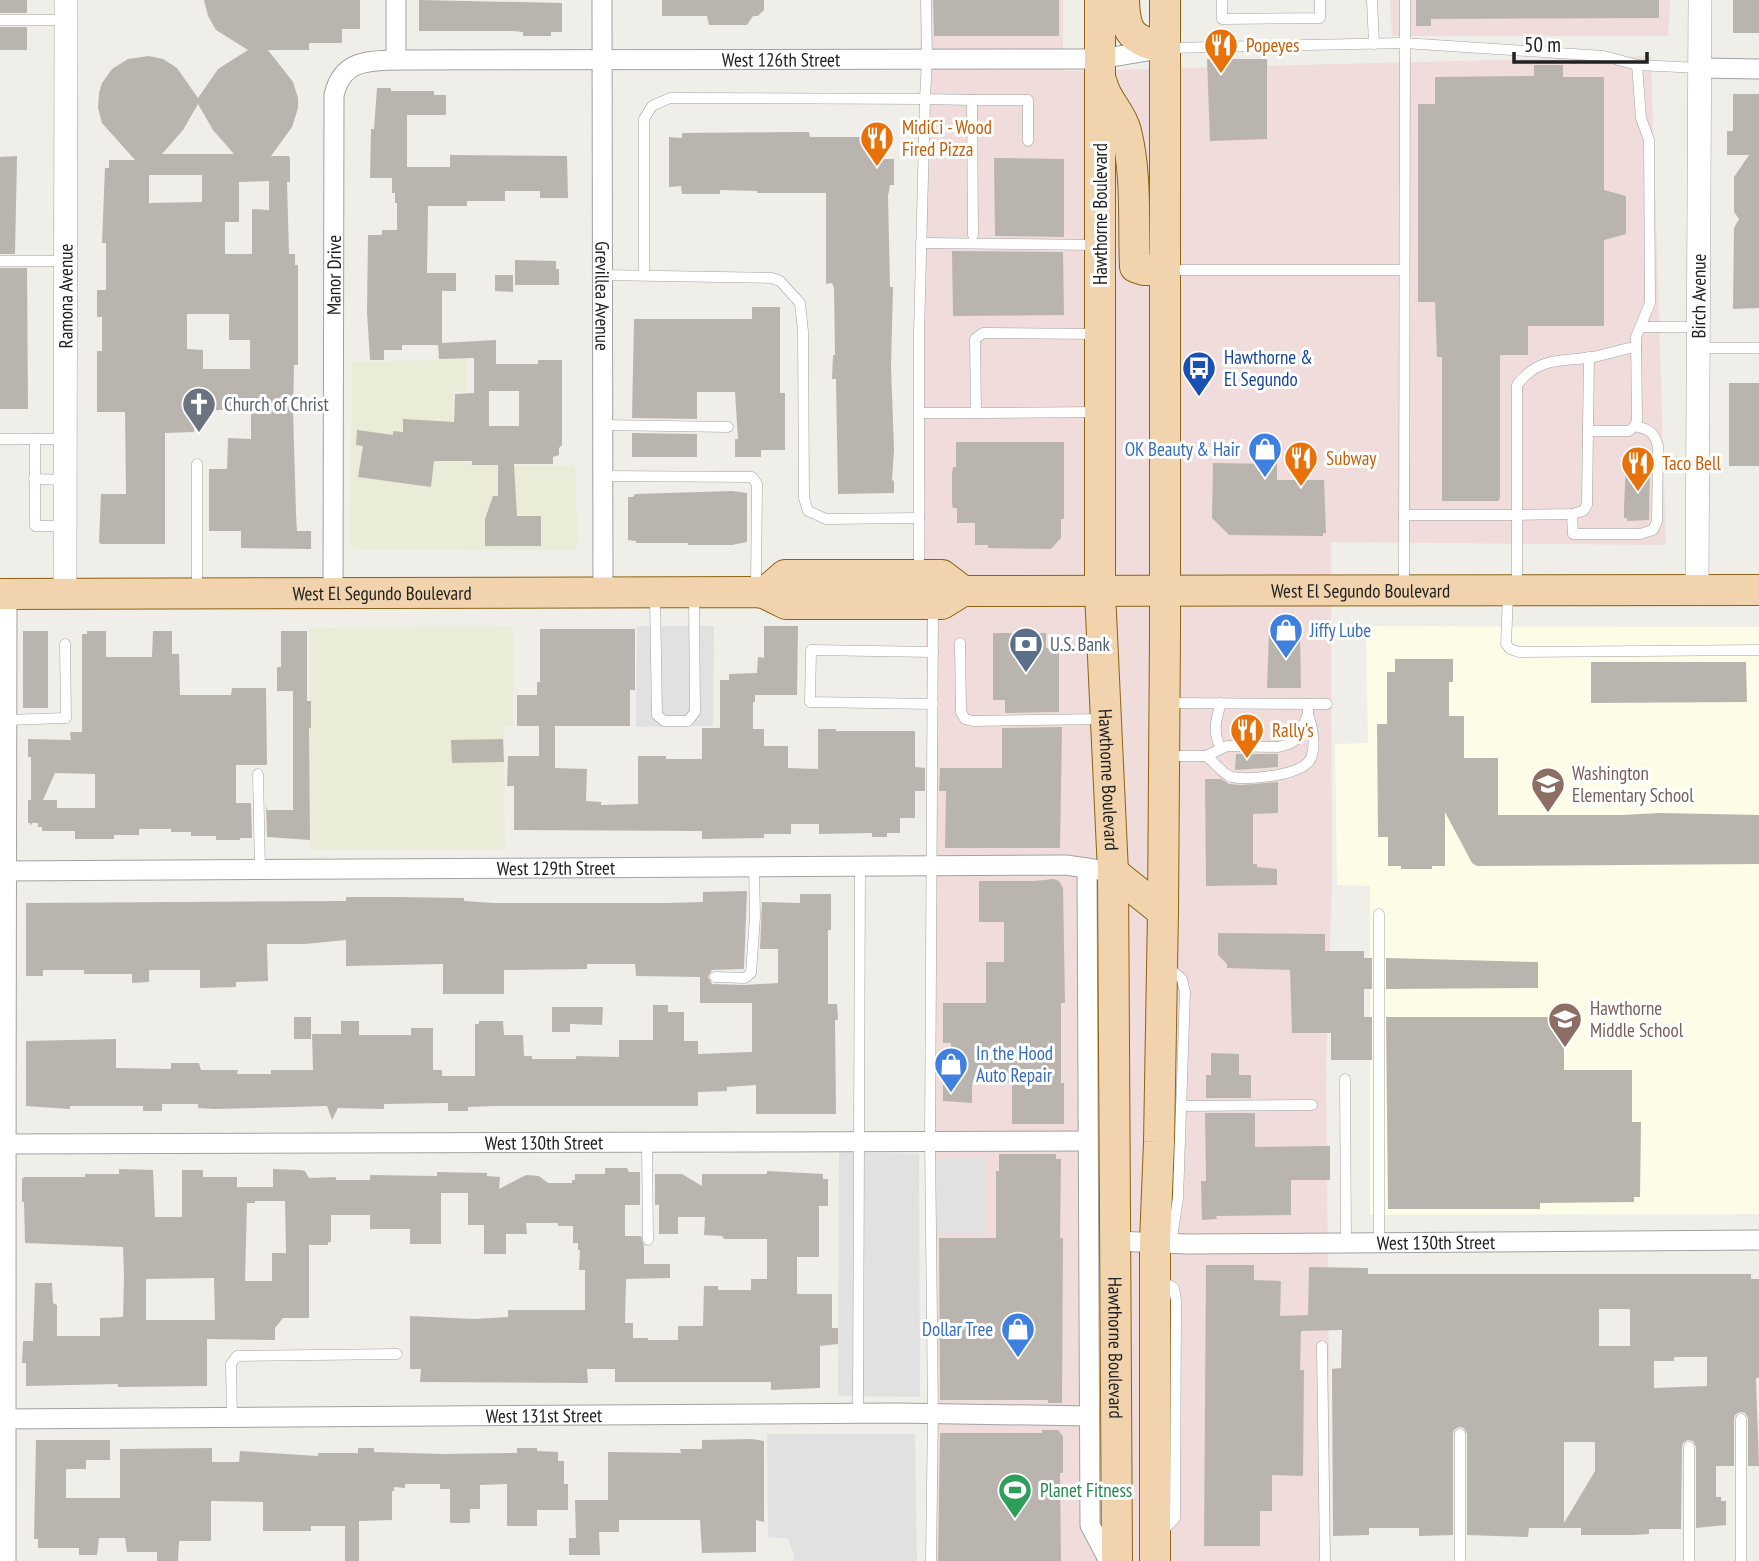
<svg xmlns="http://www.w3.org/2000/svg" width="1759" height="1561" font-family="'PT Sans Narrow',sans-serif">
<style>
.commercial{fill:#efdcdb}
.education{fill:#fcfce7}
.farmland{fill:#ebecd7}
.parking{fill:#e1e1e1}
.building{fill:#bab4af;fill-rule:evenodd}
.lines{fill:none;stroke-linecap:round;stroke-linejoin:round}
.service-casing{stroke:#a2a2a2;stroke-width:11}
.minor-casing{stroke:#a2a2a2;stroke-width:21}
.tertiary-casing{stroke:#a2a2a2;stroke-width:24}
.primary-casing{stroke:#8c6313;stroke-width:32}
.service{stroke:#fff;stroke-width:10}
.minor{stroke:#fff;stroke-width:19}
.tertiary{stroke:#fff;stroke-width:23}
.primary{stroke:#f1d4ad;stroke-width:30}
.labels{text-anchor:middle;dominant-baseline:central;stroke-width:6;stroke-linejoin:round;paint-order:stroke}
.food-label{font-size:19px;fill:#c56008;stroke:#fff;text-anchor:start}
.street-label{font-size:19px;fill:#212121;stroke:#fff}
.transit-label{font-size:19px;fill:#164399;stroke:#fff;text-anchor:start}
.worship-label{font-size:19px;fill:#5b616d;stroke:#fff;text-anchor:start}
.shop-label{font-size:19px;fill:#366cbe;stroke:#fff;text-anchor:end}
.service-label{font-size:19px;fill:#4e5e75;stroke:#fff;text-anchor:start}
.education-label{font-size:19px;fill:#785e54;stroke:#fff;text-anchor:start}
.leisure-label{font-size:19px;fill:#27864d;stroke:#fff;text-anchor:start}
</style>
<rect width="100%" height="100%" fill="#f0eee9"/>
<g class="commercial">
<path d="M920 0H1063V71L1651 56 1666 545 1331 542 1332 884 1326 1068 1331 1561H935Z"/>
<path d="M1390 0H1670L1668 36H1392Z"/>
</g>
<path class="education" d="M1366 626 1759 627V1214L1370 1215V886L1337 885 1335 744 1368 743Z"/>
<g class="farmland">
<path d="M467 359V391L453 392V428L470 429V466L575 465 578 545 574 550 355 549 350 544 352 362Z"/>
<path d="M513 627V727H504L505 849H309V628Z"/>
</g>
<g class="parking">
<path d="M637 626H714L713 726 636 727Z"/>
<path d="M839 1152 919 1154 920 1397 838 1396Z"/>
<path d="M985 1158 986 1233 937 1234 936 1159Z"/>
<path d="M767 1434H915L917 1561H794V1555L788 1539 768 1537Z"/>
</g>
<g class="building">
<rect x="0" y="0" width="27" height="13"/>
<path d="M204 0H360V29H342V43H309V50H268L293 82 298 98V108L292 127 271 156H289L290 160V182H287L289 254H295V265H298V365H294L293 411 296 513 297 531H311V549L241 548V531H209V469H227L228 438 251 439V410H202V414H194V432L165 433V544H101L99 542 101 494H126L125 412H97V351H102V317H97V290H106V243H102L105 168H109V160H135L102 123 98 108 99 93 102 83 112 69 128 59 149 56 163 59 177 68 198 98 218 69 248 50 216 30 208 16ZM198 104 213 130 234 154H162L183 130ZM149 175H202V202L149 203ZM269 181V210L252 209V254H225V222H239V182ZM187 314H229V340H250V369H203V350L187 349Z"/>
<path d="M419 0 562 3V32H551V36H523V32L513 31H419Z"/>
<path d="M662 0H764V10L758 16H753L747 25H709L707 16H662Z"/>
<path d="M933 0H1059V36H934Z"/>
<path d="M1416 0H1659V18L1431 19V26H1416Z"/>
<rect x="1733" y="0" width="26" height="33"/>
<rect x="0" y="27" width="27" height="23"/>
<path d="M1207 59H1267V139L1210 141Z"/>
<path d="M1534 65H1563V77H1604V190L1626 196V234L1604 240V326H1528V355H1500V498L1498 501H1442V357H1437L1435 302H1418V104H1435V77L1534 76Z"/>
<path d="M377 88H391V91H434V95H446V115H407V167H450V155L567 156 568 198H540V191H505V201H467V206H428L427 273H456V291H442V343L496 340V364H538V360H562V445L559 448V455L553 457V464H514L517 516H541V546H485V519L493 496H498V465H472V461H434L431 487 358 477 363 446 356 445 357 430 393 435V431L403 432V419L454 422 455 394 474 393V358L439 359 438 345H402V350H384V360H370L367 312 368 235H382V230H397V203H395V193H392V178H370L371 129H374ZM489 391H519V426H489Z"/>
<path d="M1733 94H1759V308L1733 309 1734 228 1739 219 1734 212V177L1749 155H1727V131H1733Z"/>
<path d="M809 132 810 137H871V141L883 142V159H894V185H890L888 196 890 287H893L891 366 894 450 892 480 894 481V493L838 494 836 379H832L833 355H835L834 288 832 283 826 284V193H757V191L720 190V194H682L681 186 669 187V137L682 138V133Z"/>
<path d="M17 156 15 254H0V157Z"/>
<path d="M994 158 1064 159V237L995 236Z"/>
<path d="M952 251 1063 252 1064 315 953 316Z"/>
<path d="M515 260 556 261V269H559V285H515Z"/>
<path d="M0 268H27L28 409H0Z"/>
<path d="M495 275H513V292L495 291Z"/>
<path d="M752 307H780V393H785V450H761V457H735V439H738L735 392H697V419L632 418 634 319H752Z"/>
<rect x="1729" y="383" width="30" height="83"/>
<path d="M632 433 697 434V457H632Z"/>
<path d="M956 442H1064V519H1061V538L1051 549 988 548V545H975V523H957V508H953L952 503V473L953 467H956Z"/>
<path d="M1650 461 1649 520 1627 521V518H1624V508L1626 462Z"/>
<path d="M1213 463 1277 464V480H1324L1326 533H1323V536L1229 535 1212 518Z"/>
<path d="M732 491 747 493V542L732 545H688V543H636V541L628 540V497H633L635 494Z"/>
<path d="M764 626H798L797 695H755V702H753V729H764V746H788V768L818 769V729H836V731H915V767L925 768V791H915V818H900V833H887V837H872V833L819 834V824H791V834H764V838L702 839V831L514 830V786H507L508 756H539V726H517V695H537V682H540V629H635V690H630V726H555V768L587 769 586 801 601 802V805L638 804V756H666V759H702V728H720V680H729V674L757 673 758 657 764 658Z"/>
<rect x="23" y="631" width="25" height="77"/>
<path d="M87 631H106V657H152L153 631H172V654H179L180 695H231L232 688H266L267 765H236V803H251L252 838H240V840H216V836H191V832H171V829H139V835H114V839H75V831H42V827H38V823H32L30 826V823H28V800H31V757H28V739L71 740 70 732H82V634H87ZM55 773 95 774V808H57V800H43Z"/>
<path d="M281 631H307V701H311V728H309L310 840 267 837 266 804 267 810H293V691H277V667H281Z"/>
<path d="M993 633H1046V648H1059V712L1005 713V700H993Z"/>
<path d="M1269 633H1300L1301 688H1267Z"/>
<path d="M1395 659H1453V682H1449V716H1464V758H1498V815H1622L1660 813 1759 815V864L1477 866 1472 863 1445 812V866H1432V869H1401V866H1388V837H1378L1377 724H1387V672H1395Z"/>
<path d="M1591 662H1746L1747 702 1591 703Z"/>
<path d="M1062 727 1060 848H945L946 791H939L940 768H1002V728Z"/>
<path d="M503 739 504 762 452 763 451 740Z"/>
<path d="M1236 754H1278V767L1235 770Z"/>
<path d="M1205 779H1221L1229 784 1240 785 1278 782V813L1253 814V864H1257V867L1277 869V885L1206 886Z"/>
<path d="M1054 879 1059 881 1063 888 1065 1003H1061V1083H1064V1124H1012V1083H972V1103L943 1101V1085H951V1043H943V1003H986V962H1004V922H979V881H1035Z"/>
<path d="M747 891 744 969 712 970 708 977 712 984 745 985 778 983V949H760L762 902 800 903V894H831V930H828V1004H837L838 1020H835L836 1114H756V1085L727 1087V1091L698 1092V1106H495L468 1107V1111H448V1103L384 1104V1109L338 1108 332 1120 327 1106 214 1109 198 1108V1104H162V1111H143V1106H70V1109L26 1106V1041L116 1039V1068L171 1069V1063H199L201 1070H238L237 1074H271V1070H313L312 1034H341V1021H359V1035H411V1028H433V1070H442V1076H475V1024H479V1021H503L504 1035H523L524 1056H532V1059H576V1056L619 1057V1040H653V1005H668V1012H684V1041H698V1054L752 1052V1003H700V977L636 976 635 964H587V969L504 970V994H443V964L346 966V940L305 944H267L268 981 236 982V987L200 988V970H149V982L132 983V974H84V970H43V976H26V903L346 901V897H397L464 898V901L494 903H666L703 902V892Z"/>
<path d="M1218 933 1325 934V951H1364V958H1372V989H1364V1017H1372V1060H1331V1033H1292L1290 970 1227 968V964L1218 955Z"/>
<path d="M1386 958 1538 962V988L1386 989Z"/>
<path d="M552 1007H603L602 1025 570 1024V1032H552Z"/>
<rect x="294" y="1017" width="17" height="22"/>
<path d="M1386 1017H1564V1070H1632V1122H1641L1640 1197H1634V1202L1540 1203V1209H1388Z"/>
<path d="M1211 1053 1239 1054V1075H1251V1098H1206V1075H1211Z"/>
<path d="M1205 1113H1255V1147L1330 1146V1180H1291V1215L1216 1216 1217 1219 1202 1220 1201 1181H1206Z"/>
<path d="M999 1154H1056V1159H1061L1060 1238H1063L1062 1403H1048V1400H940L939 1238H996V1171H999Z"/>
<path d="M605 1168H627L629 1172H640V1205H625V1236H641L644 1246V1264H670V1278L626 1279 625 1323H633V1338H648V1340H678V1326H703L704 1286H718V1290H751V1279H767V1239H724L722 1236 704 1235 705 1217H678V1234H659V1205H655V1174H682L702 1186V1174H767V1171L823 1174V1179H828V1206H819V1257H797V1294H832V1328H838V1344L820 1346V1388L771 1390V1382H615V1369H587L588 1383 420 1382 421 1369H410V1316L475 1319 508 1317V1310H585V1270H579L580 1250H578V1243H573V1226H558V1223H526L527 1234H506V1254H484V1225H468V1193H441V1244H410V1229H370V1215H331V1242H328V1245H309V1318H283L275 1328V1340L207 1339V1386L118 1387V1384L26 1386V1363H22L23 1341H33L35 1283H52L53 1303 57 1305V1336H100V1318L123 1317 124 1277 123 1247 25 1243 24 1202H22V1179L24 1177H85V1174H119V1169L153 1170 155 1217H182V1170H203V1177H237V1187H273V1169L300 1170 305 1171 309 1178 336 1177V1180H370V1175L437 1176V1172L487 1173V1176L500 1177 499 1189 526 1175 539 1176 548 1183H572V1180H575V1174H605ZM255 1201H285L286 1253H272V1281H245L247 1203H255ZM214 1278 215 1320H146V1279Z"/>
<path d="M1206 1265H1254V1280L1281 1281 1280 1316 1308 1315 1309 1267 1368 1268V1274H1751V1279H1759V1378H1756L1759 1466H1748V1418L1745 1413 1740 1412 1735 1415 1734 1419V1466H1716V1497H1721V1501H1726V1525L1696 1528V1447L1693 1441 1688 1440 1683 1443 1682 1447 1681 1529H1649V1534L1634 1535H1581V1528H1529L1528 1537 1467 1535V1434L1464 1428 1459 1427 1454 1430 1453 1434V1535L1419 1536V1528H1369V1535L1333 1536 1332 1369 1341 1368 1342 1330 1301 1331 1300 1370H1304L1303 1476 1272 1475V1511H1260V1546H1204ZM1599 1309H1630V1346H1599ZM1674 1357H1707V1386L1654 1388V1361H1674ZM1564 1442H1595V1471L1564 1523Z"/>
<path d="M1042 1430H1058L1063 1436V1473H1060L1061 1561H938L940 1433H1042Z"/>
<path d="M752 1439 764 1441V1522L756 1520V1552L702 1553 700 1520H619V1532H599L600 1555H569V1538H576L575 1500H608V1452L681 1453 680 1449H702V1440Z"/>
<path d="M36 1440H110V1460H86V1469H66V1498H120V1449L212 1448V1462H239L240 1451 318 1456V1453H358V1448H374V1452L442 1454 517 1453V1448H537V1451L558 1452V1461H564V1484H568V1510H537V1526H507V1484L480 1485V1509H470V1523H450V1489H440V1484H405V1488L394 1487V1491H392V1520L359 1521V1561H345V1526H311V1531H263V1502L211 1501V1541H179L178 1561H157V1552H127L125 1538H99L97 1555H79V1548H38V1539H34Z"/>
</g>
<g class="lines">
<g class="service-casing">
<g id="service">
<path d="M926 0 927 59 925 99 972 100 973 235"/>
<path d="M1222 0V19L1320 18V0"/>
<path d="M1372 0 1374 44"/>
<path d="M0 20H66"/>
<path d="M1169 48 1404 43 1604 56 1637 65 1700 68"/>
<path d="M972 100H1028V141"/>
<path d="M921 243 1095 245"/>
<path d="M0 261H66"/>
<path d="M1169 270H1404"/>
<path d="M601 275 772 278 780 281 800 303 803 331 804 498 808 511 826 519 919 518"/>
<path d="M644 275V119L652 106 670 98 925 99 919 333V570"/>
<path d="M1641 327H1699"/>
<path d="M1096 334 983 333 975 339 976 413 1096 412"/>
<path d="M1699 348H1759"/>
<path d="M920 413H976"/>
<path d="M603 425 728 427"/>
<path d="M1588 431H1629L1635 426 1637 420 1636 337 1650 303 1649 140 1641 118 1637 65"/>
<path d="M0 439H65"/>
<path d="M35 439V526H65"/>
<path d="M603 476 752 477 757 484 756 588"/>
<path d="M34 479 65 480"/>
<path d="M1572 514 1573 534H1640L1653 530 1657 521 1658 446C1654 432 1649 429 1635 426"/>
<path d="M1404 515H1517L1572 514 1583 511 1587 505 1589 357"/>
<path d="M1517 586V385C1541 354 1564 363 1598 356 1611 353 1622 349 1636 347"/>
<path d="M1404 587 1405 0"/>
<path d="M197 589V464"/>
<path d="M1508 595 1506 644 1510 649 1519 652 1759 650"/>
<path d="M655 597 657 715 664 721H688L695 712 694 596"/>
<path d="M960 643 961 712 965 719 973 721 1103 719"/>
<path d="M933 652 811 650 810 702 933 704"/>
<path d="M1169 703 1327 704"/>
<path d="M1221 703C1216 719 1212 733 1221 748"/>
<path d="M7 720 66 718 65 644"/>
<path d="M1169 756H1206L1227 746 1278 747 1289 744 1297 739 1308 714V704"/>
<path d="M1206 756C1215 762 1223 775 1232 777 1250 780 1303 776 1311 758 1316 745 1312 726 1308 714"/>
<path d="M258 774 260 869"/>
<path d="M1379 914V1242"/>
<path d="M1169 968 1182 979 1185 992 1178 1198 1171 1244"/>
<path d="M715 977 745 978 751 973 755 917 754 867"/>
<path d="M1345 1079 1346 1242"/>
<path d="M1181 1106 1312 1105"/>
<path d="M647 1142 648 1240"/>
<path d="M1159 1280 1174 1288 1176 1301 1175 1518 1161 1533"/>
<path d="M1322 1346 1325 1561"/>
<path d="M858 1414 860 867"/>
<path d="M232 1418 231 1364 237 1356 397 1354"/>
<path d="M1741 1419V1561"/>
<path d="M1460 1434V1561"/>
<path d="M1689 1447V1561"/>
<path d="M931 1561 933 1413 930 1140 933 608"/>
</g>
</g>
<g class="minor-casing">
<g id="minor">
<path d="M396 0V60"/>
<path id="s1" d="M602 0 603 593"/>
<path d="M1700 68 1759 69"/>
<path id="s2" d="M333 593 334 95C342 61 365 61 396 60L1100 59 1160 49"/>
<path d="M1087 868 1090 1525 1109 1561"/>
<path id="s3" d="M0 871 1066 865 1113 872"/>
<path id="s4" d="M0 1144 1088 1141"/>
<path id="s5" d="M1114 1241 1188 1244 1759 1240"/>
<path id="s6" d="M0 1419 896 1413 1089 1416"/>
<path d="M6 1561C7 1239 5 916 7 594"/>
</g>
</g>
<g class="tertiary-casing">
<g id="tertiary">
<path id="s7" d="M1697 590 1700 0"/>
<path id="s8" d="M65 594 66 0"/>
</g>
</g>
<g class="primary-casing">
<g id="primary">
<path id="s9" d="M1100 0V592L1113 872 1117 1561"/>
<path d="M1124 0C1125 34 1132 40 1165 48"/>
<path d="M1102 83C1106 101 1121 112 1126 131 1137 175 1133 222 1135 267L1144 270H1165"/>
<path d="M764 593 785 575H942L963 591"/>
<path id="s10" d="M0 594 756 592 764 593 786 604H942L963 591 1759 590"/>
<path d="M1113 872 1163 912"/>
<path d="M1155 1561V1242L1159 1142 1163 912 1165 634V0"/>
</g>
</g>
<use href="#service" class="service"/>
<use href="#minor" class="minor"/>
<use href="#tertiary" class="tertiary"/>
<use href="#primary" class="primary"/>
</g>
<defs>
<g id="restaurant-pin" transform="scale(1.75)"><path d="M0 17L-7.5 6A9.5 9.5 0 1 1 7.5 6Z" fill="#e8710a" stroke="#fff"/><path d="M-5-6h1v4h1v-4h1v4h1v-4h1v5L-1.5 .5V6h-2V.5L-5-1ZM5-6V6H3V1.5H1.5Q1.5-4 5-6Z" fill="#fff"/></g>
<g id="bus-pin" transform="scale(1.75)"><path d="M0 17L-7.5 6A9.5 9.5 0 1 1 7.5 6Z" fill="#1a4fb4" stroke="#fff"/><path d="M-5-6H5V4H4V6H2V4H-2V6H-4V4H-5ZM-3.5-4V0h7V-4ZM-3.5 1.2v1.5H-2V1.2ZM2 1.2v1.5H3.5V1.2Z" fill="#fff"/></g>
<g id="church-pin" transform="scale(1.75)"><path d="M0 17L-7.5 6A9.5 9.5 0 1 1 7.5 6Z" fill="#6b7280" stroke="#fff"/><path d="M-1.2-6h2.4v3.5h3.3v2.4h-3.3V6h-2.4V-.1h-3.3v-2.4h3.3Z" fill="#fff"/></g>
<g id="shop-pin" transform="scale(1.75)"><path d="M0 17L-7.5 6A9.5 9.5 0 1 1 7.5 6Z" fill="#3f7fe0" stroke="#fff"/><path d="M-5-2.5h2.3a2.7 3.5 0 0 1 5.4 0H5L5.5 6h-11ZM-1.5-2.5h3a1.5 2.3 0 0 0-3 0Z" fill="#fff"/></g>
<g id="bank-pin" transform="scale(1.75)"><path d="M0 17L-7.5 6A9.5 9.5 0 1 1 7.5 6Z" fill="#5c6f8a" stroke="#fff"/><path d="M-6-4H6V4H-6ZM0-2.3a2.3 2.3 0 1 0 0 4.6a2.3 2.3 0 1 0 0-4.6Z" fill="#fff"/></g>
<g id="school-pin" transform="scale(1.75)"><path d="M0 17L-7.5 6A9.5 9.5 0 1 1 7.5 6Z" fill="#8d6e63" stroke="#fff"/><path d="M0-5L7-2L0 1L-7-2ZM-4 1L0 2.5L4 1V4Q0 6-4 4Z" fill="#fff"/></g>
<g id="stadium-pin" transform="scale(1.75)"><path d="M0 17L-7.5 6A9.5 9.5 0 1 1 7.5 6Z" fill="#2e9e5b" stroke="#fff"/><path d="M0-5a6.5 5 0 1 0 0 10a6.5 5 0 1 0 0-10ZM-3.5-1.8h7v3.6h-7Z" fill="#fff"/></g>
</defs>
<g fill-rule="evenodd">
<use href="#restaurant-pin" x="1221" y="45"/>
<use href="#restaurant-pin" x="877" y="138"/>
<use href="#bus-pin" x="1199" y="368"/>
<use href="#church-pin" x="199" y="404"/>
<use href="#shop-pin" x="1265" y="449"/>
<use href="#restaurant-pin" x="1301" y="458"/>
<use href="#restaurant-pin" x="1638" y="463"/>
<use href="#shop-pin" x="1286" y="630"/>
<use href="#bank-pin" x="1026" y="644"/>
<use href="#restaurant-pin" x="1247" y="730"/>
<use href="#school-pin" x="1548" y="784"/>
<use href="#school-pin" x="1565" y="1019"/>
<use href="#shop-pin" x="951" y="1064"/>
<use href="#shop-pin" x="1018" y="1329"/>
<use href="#stadium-pin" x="1015" y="1490"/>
</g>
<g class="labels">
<g class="food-label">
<text x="1246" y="45">Popeyes</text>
<text x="902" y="127">MidiCi - Wood<tspan x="902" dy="22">Fired Pizza</tspan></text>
<text x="1326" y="458">Subway</text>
<text x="1662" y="463">Taco Bell</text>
<text x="1272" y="730">Rally's</text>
</g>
<g class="street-label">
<text stroke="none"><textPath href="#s2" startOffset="962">West 126th Street</textPath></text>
<text transform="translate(1100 214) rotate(-90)">Hawthorne Boulevard</text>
<text stroke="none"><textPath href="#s2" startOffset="318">Manor Drive</textPath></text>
<text stroke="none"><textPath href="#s7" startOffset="294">Birch Avenue</textPath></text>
<text stroke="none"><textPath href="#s1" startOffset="296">Grevillea Avenue</textPath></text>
<text stroke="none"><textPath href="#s8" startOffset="298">Ramona Avenue</textPath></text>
<text stroke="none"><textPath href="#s10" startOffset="1367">West El Segundo Boulevard</textPath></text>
<text stroke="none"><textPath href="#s10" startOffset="382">West El Segundo Boulevard</textPath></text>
<text stroke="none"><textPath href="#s9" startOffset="780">Hawthorne Boulevard</textPath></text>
<text stroke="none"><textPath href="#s3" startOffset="556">West 129th Street</textPath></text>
<text stroke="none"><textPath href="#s4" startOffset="544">West 130th Street</textPath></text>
<text stroke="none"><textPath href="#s5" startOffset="322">West 130th Street</textPath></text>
<text stroke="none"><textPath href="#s9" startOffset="1348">Hawthorne Boulevard</textPath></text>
<text stroke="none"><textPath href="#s6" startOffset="544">West 131st Street</textPath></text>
</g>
<g class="transit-label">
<text x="1224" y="357">Hawthorne &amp;<tspan x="1224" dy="22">El Segundo</tspan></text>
</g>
<g class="worship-label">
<text x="224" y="404">Church of Christ</text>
</g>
<g class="shop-label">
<text x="1240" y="449">OK Beauty &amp; Hair</text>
<text x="1310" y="630" text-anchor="start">Jiffy Lube</text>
<text x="976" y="1053" text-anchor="start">In the Hood<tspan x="976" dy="22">Auto Repair</tspan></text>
<text x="993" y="1329">Dollar Tree</text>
</g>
<g class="service-label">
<text x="1050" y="644">U.S. Bank</text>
</g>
<g class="education-label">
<text x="1572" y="773">Washington<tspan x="1572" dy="22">Elementary School</tspan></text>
<text x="1590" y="1008">Hawthorne<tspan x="1590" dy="22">Middle School</tspan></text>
</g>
<g class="leisure-label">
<text x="1040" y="1490">Planet Fitness</text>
</g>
</g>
<path d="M1514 52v10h133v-10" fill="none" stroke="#212121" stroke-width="3.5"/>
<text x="1524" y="52" font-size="21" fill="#212121" stroke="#ffffff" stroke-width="5" paint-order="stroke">50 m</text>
</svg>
